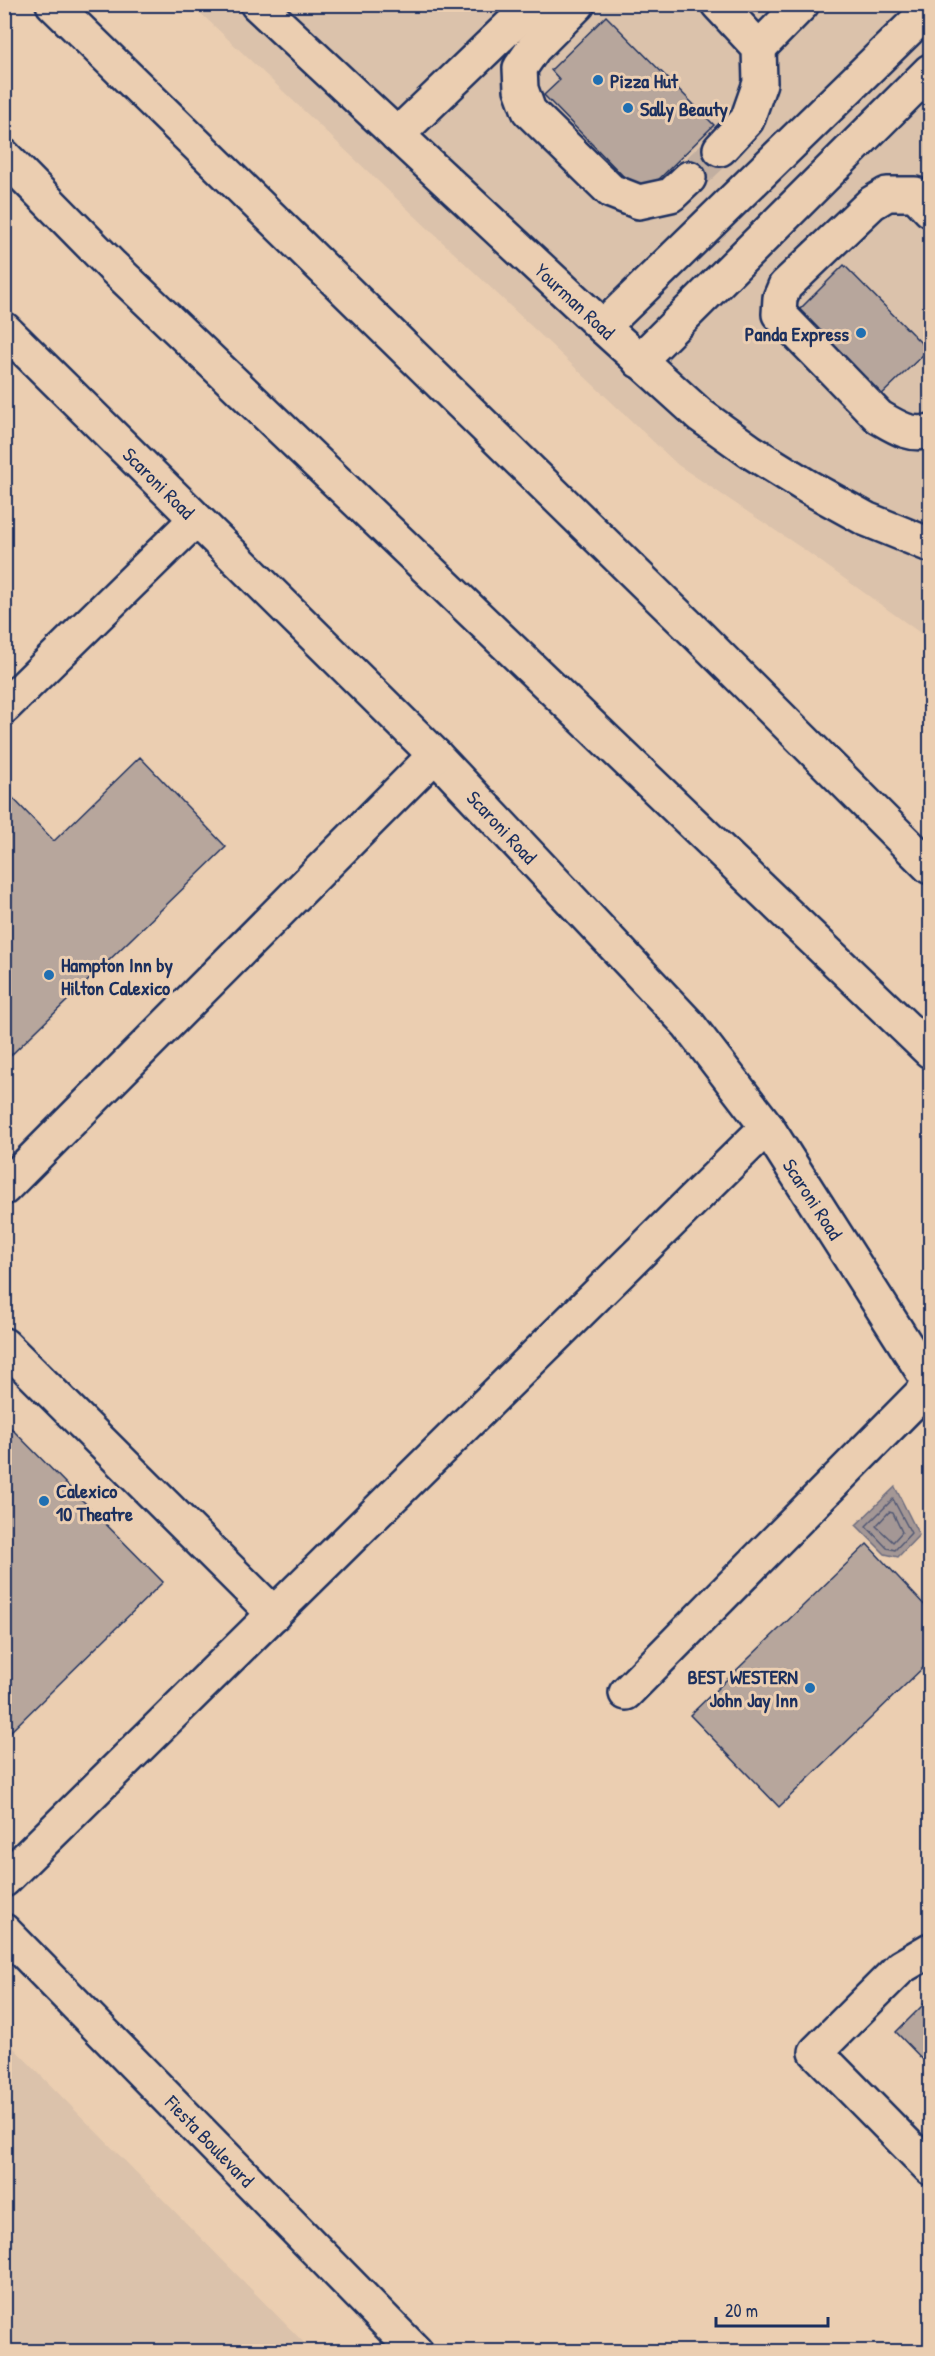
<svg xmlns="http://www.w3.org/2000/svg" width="935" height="2356" font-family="'Patrick Hand',sans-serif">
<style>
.built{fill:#dbc2ab}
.water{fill:#a49795;stroke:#6d6d7f;stroke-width:1.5}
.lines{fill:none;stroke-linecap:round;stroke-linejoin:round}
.shore{stroke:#525974;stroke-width:1.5}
.building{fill:#b7a69c;stroke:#1b2f5e;stroke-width:1.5}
.minor-tunnel{stroke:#c1aea0;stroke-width:33;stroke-dasharray:33 16;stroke-linecap:butt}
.minor-casing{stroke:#1b2f5e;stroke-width:38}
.highway-casing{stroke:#1b2f5e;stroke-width:38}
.minor{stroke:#ebceb1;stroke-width:33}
.highway{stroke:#ebceb1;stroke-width:33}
.poi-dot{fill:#1f6fb2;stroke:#ebceb1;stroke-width:2}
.labels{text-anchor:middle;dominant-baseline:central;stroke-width:6;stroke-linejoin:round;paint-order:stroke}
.poi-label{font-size:20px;font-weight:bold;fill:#1b2f5e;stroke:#ebceb1;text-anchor:start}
.street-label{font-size:20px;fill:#1b2f5e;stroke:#ebceb1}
</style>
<rect width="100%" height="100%" fill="#ebceb1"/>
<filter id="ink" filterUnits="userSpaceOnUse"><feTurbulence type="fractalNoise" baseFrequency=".0167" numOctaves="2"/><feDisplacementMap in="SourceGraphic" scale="12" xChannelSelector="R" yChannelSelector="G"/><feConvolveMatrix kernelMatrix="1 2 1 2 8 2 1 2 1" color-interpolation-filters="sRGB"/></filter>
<g filter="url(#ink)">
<g class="built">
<path d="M192 5H930V640L806 551 678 465Z"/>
<path d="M4 2039H5L312 2351H5Z"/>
</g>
<path class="water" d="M895 1487 919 1535 898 1557 885 1554 856 1525Z"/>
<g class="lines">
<g class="shore">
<path d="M893 1499 911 1533 895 1550 887 1548 866 1526Z"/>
<path d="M889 1512 893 1513 902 1532 893 1542 876 1526Z"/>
</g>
</g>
<g class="building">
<path d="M606 16 714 125 651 187 630 183 544 95 560 80 551 70Z"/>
<path d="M844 265 928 350 877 399 793 316Z"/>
<path d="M140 757 226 847 4 1062V887L8 884 4 880V800L10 795 54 841Z"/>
<path d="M4 1421 163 1582 4 1738Z"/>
<path d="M867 1544 930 1611V1661L779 1807 690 1715Z"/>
<path d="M930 1998V2067L896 2032Z"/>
</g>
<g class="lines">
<path class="minor-tunnel" d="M689 178 720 149"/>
<g class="minor-casing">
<g id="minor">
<path d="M257 4 603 327 700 415 750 451 808 487 866 519 930 545"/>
<path d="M578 4 534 48 520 68 521 89 529 111 611 191 639 202 671 195 689 178"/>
<path d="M718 4 759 48 760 83 747 120 720 149"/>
<path d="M759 48 802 4"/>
<path d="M397 135 533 4"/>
<path d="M930 210 915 194H887L872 203 785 286 780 298 779 314 879 417C896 427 911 437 930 431"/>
<path d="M603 327 917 21"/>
<path d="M4 329 435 755 688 1024 767 1127 930 1383"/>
<path d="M639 361 930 71"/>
<path d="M4 707 195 520"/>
<path d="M4 1188 435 755"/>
<path d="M4 1345 274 1614"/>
<path d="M626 1693 930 1385"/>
<path d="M4 1880 767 1127"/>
<path d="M4 1931 416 2352"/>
<path d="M930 1950 901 1967 816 2052 930 2168"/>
</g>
</g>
<g class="highway-casing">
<g id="highway">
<path d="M53 4 698 635 930 867"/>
<path d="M4 156 112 266 930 1051"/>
</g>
</g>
<use href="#minor" class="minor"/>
<use href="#highway" class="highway"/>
</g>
</g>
<g class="poi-dot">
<circle cx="598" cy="80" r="6"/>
<circle cx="628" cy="108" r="6"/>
<circle cx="861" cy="333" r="6"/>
<circle cx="49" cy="975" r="6"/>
<circle cx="44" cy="1501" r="6"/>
<circle cx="810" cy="1688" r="6"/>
</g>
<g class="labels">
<g class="poi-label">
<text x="610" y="80">Pizza Hut</text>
<text x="640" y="108">Sally Beauty</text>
<text x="849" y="333" text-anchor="end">Panda Express</text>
<text x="61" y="964">Hampton Inn by<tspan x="61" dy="23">Hilton Calexico</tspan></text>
<text x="56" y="1490">Calexico<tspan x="56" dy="23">10 Theatre</tspan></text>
<text x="798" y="1676" text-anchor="end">BEST WESTERN<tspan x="798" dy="23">John Jay Inn</tspan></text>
</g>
<g class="street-label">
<text transform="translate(575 301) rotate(43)">Yourman Road</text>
<text transform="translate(159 483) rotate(45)">Scaroni Road</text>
<text transform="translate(502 827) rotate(47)">Scaroni Road</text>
<text transform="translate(813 1199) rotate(57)">Scaroni Road</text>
<text transform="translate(210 2141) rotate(46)">Fiesta Boulevard</text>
</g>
</g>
<rect width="935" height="2356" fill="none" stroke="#ebceb1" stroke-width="24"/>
<rect x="12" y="12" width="911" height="2332" fill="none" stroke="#1b2f5e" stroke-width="2" filter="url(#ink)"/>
<path d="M716 2317v9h112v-9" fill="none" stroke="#1b2f5e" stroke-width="3"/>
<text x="725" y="2317" font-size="18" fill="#1b2f5e" stroke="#ebceb1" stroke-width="4.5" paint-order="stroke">20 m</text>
</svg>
